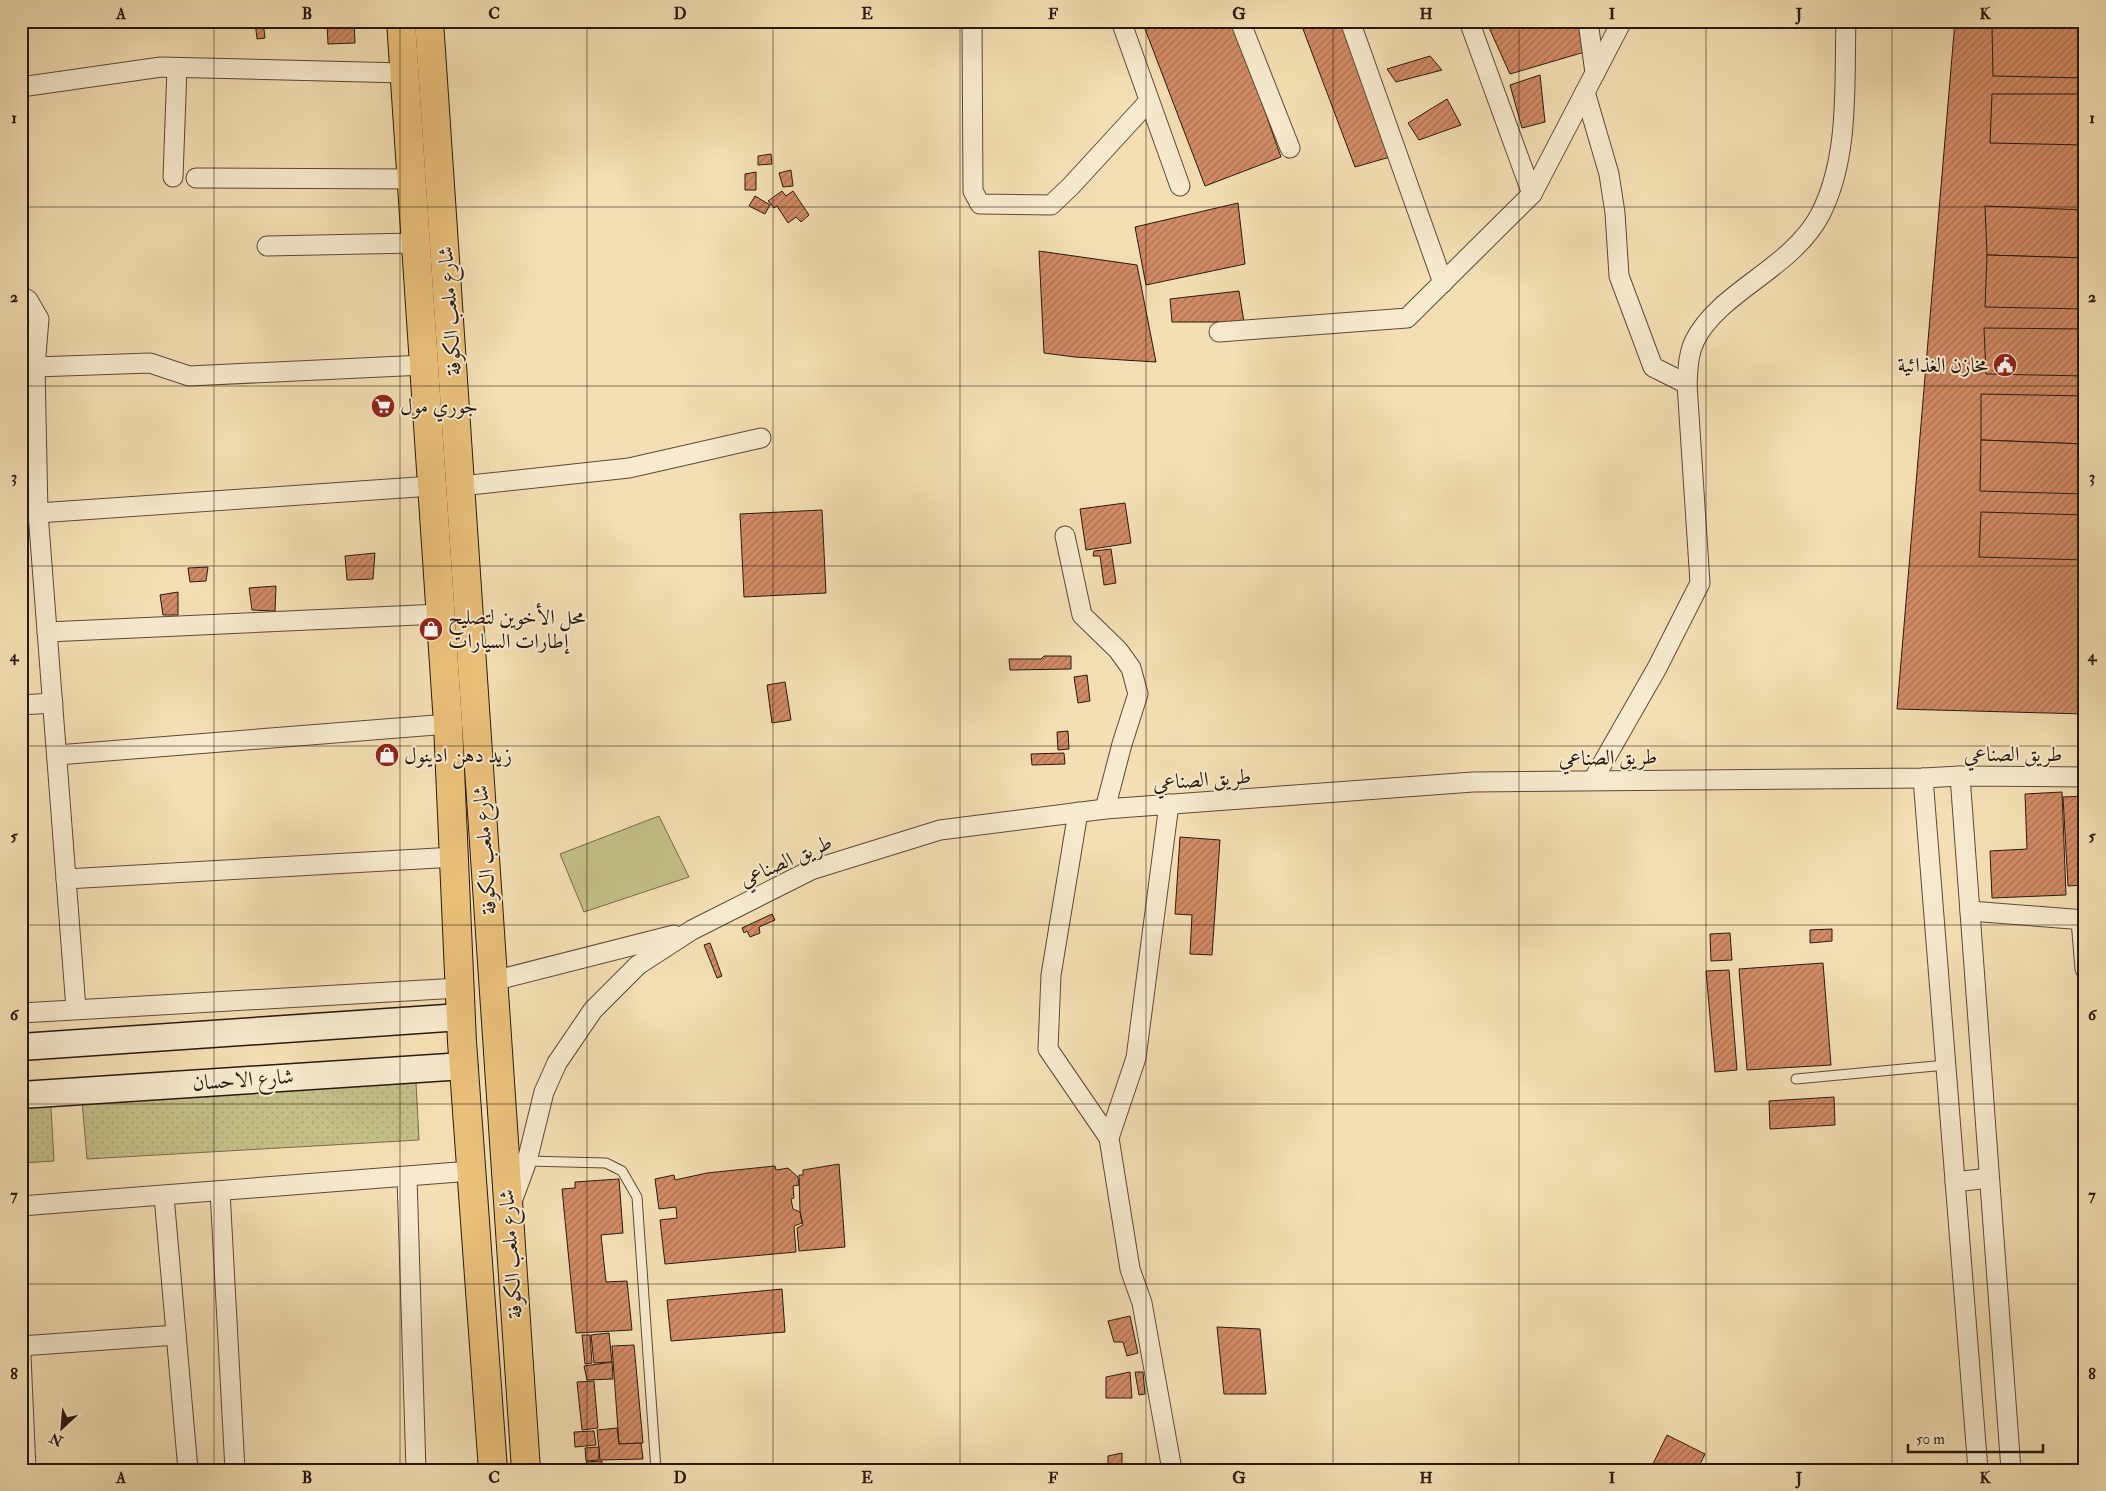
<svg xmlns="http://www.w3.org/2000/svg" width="2106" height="1491" font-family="'IM FELL Double Pica',Amiri,serif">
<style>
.green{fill:#c3c088;stroke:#766c4c}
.garden{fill:url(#garden-dots);stroke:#766c4c}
.building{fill:url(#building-hatch);stroke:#291910}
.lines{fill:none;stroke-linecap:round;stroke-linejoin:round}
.lane-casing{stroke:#5c4a39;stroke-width:11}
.street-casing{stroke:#5c4a39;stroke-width:21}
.secondary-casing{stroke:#291910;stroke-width:29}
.primary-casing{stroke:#291910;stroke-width:30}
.lane{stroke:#f7eace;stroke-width:9}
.street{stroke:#f7eace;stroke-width:19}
.secondary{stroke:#f7eace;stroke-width:26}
.primary{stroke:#eac07a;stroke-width:28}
.grid{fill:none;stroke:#291910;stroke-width:1;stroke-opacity:0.55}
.labels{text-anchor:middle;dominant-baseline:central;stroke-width:4;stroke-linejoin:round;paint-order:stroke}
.street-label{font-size:21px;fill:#291910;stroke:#f7eace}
.poi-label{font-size:21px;fill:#291910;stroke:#f7eace;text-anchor:start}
.neatline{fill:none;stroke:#291910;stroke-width:2}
.grid-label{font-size:16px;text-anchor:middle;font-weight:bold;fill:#291910}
</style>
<defs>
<pattern id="garden-dots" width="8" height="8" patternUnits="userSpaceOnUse" patternTransform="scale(1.25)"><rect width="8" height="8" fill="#c3c088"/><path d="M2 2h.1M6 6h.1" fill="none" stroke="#a8a474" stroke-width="1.8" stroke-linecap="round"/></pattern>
<pattern id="building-hatch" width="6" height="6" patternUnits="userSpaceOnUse" patternTransform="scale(1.25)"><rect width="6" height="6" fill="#d28b65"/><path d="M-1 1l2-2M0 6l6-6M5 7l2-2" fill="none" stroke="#aa7152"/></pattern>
</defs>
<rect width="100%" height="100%" fill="#f3dfb3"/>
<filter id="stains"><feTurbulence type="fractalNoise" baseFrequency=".004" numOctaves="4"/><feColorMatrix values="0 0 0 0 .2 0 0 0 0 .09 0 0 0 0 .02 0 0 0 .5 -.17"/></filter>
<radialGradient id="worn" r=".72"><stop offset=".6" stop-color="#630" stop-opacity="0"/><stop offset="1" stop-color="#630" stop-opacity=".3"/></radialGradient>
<path class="green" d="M659 816 689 877 584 912 560 854Z"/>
<g class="garden">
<path d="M415 1064 419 1140 87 1159 81 1089Z"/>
<path d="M50 1092 54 1161 21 1163V1095Z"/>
</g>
<g class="building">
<path d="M255 21H263L265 38 257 39Z"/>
<path d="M313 21H354L355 43 328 44 327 23H313Z"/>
<path d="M1142 21H1233L1281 157 1205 186Z"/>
<path d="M1300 21H1347L1390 157 1355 167Z"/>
<path d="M1486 21H1581L1588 51 1510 74Z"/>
<path d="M1955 21H2085V714L1897 709Z"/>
<path d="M1992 21H2085V28L1992 26Z"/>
<path d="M1992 26 2085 28V78L1993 76Z"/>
<path d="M1430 56 1442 70 1396 82 1387 69Z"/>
<path d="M1540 75 1545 122 1522 128 1510 85Z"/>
<path d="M1992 94H2085V145L1990 143Z"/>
<path d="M1447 99 1461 125 1419 140 1408 123Z"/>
<path d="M771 154 772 164 758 165V156Z"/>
<path d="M791 170 793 186 783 187 779 173Z"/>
<path d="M756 172V190H745V174Z"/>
<path d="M782 191 786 196 793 191 809 215 801 222 796 217 788 223 777 206 774 208 768 201Z"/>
<path d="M755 196 770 205 765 214 749 206Z"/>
<path d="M1238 203 1245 264 1146 285 1135 227Z"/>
<path d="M1985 206 2085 210V258L1987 255Z"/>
<path d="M1039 251 1137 265 1156 362 1075 357 1044 353Z"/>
<path d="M1987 255 2085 258V309L1985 307Z"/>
<path d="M1239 291 1244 322H1172L1170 299Z"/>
<path d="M1984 328 2085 329V376L1986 374Z"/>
<path d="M1981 394 2085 396V444L1981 440Z"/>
<path d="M1981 440 2085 444V494L1980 491Z"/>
<path d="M1125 503 1131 543 1086 550 1080 509Z"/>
<path d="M822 510 826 593 744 597 740 514Z"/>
<path d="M1981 512 2085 515V560L1979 557Z"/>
<path d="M1111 549 1116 583 1104 585 1100 556H1093L1094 551Z"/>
<path d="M375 553 373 579 347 580 345 556Z"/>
<path d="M208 567 206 581 190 582 188 568Z"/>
<path d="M276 586 275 611 252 610 249 588Z"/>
<path d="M178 592V615H163L160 595Z"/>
<path d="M1044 656H1071V669L1010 670 1009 659H1041Z"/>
<path d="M1087 675 1090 701 1078 703 1074 677Z"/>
<path d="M785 682 791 720 772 723 767 685Z"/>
<path d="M1068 731 1069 749 1058 750 1057 732Z"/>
<path d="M1064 753 1065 764 1032 765 1031 754Z"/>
<path d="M2062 792 2066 895 1992 898 1990 851 2027 849 2025 794Z"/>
<path d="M2085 796V885L2068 886 2063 797Z"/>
<path d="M1180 837 1220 840 1212 955 1190 954 1192 915 1175 914Z"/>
<path d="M772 914 775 920 759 927 760 933 750 937 747 931 744 933 742 928Z"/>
<path d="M1832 929V941L1810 943V930Z"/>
<path d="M1730 933 1732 960 1711 961 1710 934Z"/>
<path d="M710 943 722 976 717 978 704 945Z"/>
<path d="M1823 963 1831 1065 1747 1070 1739 969Z"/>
<path d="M1729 970 1737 1070 1715 1072 1706 971Z"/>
<path d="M1834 1097 1835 1125 1770 1129 1769 1101Z"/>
<path d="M839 1164 845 1247 799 1251 797 1228 803 1225 800 1212 799 1175H803V1170Z"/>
<path d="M775 1166 776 1170 788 1168 798 1177 799 1185 793 1186 794 1198 791 1199 793 1209 800 1212 802 1223 794 1226 796 1252 665 1264 660 1220 677 1218 676 1207 659 1209 655 1179 674 1175 675 1180 707 1173Z"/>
<path d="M619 1179 623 1233 601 1235 606 1282 627 1281 632 1330 576 1333 562 1189 575 1188V1182Z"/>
<path d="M782 1289 785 1332 671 1341 667 1300Z"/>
<path d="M1130 1316 1138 1353 1127 1356 1123 1342H1114L1108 1321Z"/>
<path d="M1217 1327 1260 1329 1266 1394H1224Z"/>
<path d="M609 1333 612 1362 594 1363 591 1335Z"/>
<path d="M582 1335H590L592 1363 585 1364Z"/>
<path d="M634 1345 643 1443 619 1444 612 1346Z"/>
<path d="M612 1362 613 1379 587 1380 584 1366Z"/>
<path d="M1130 1372 1132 1398H1106V1377Z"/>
<path d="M1135 1372H1143L1145 1394 1139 1395Z"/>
<path d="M594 1381 598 1428 582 1430 577 1382Z"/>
<path d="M617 1428 619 1444 641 1443 643 1459 600 1460 597 1430Z"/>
<path d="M594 1431 596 1445 575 1447 574 1432Z"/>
<path d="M1667 1435 1705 1454 1697 1470H1691L1677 1463 1673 1470H1650Z"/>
<path d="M599 1447V1460L586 1461 585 1448Z"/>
<path d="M1122 1453V1464L1108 1466V1456Z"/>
<path d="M602 1461V1470H587L586 1462Z"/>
</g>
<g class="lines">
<g class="lane-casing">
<g id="lane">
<path d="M1796 1079 1946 1065"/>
<path d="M527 1161 606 1163 622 1171 637 1197 656 1470"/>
</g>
</g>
<g class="street-casing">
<g id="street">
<path d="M972 21 973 191 980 204 1051 205 1071 186 1149 101"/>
<path d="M1121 21 1180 186"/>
<path d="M1240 21 1290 148"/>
<path d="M1350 21 1443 283"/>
<path d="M1469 21 1532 194"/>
<path d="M1588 21 1595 73"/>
<path d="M21 87 161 67 404 73"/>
<path d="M1585 92 1609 174 1615 213 1619 276 1653 367 1687 384"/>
<path d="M173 177 177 68"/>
<path d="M196 178 412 179"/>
<path d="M267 246 416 243"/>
<path d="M21 296 28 300 39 319 35 367 38 513 76 1009"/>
<path d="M1219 332 1407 318 1532 194 1622 21"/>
<path d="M35 367 150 363 189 376 424 365"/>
<path d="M461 486 629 468 761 438"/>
<path d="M38 513 432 486"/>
<path d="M1065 536 1082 615 1118 650 1131 668 1138 694 1122 744 1105 809"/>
<path d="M47 632 440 614"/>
<path d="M21 705 53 703"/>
<path d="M57 755 448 724"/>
<path d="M1960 776 2011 1470"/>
<path d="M1923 778 1978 1470"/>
<path d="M1593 780 1657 668 1700 583 1687 384C1688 369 1688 354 1695 340 1720 291 1791 269 1820 215 1850 157 1844 85 1846 21"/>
<path d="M1169 804 1136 1058 1109 1138 1130 1269 1142 1303 1172 1470"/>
<path d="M1078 812 1051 975 1048 1049 1109 1138"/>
<path d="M66 879 455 857"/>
<path d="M1970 911 2085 920"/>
<path d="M2081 920 2085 969"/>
<path d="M493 981 674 935"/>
<path d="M21 1013 459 988"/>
<path d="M407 1177 416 1470"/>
<path d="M1955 1182 1989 1178"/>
<path d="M220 1191 235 1470"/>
<path d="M164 1196 188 1470"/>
<path d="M511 1204 527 1161 544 1092 557 1063 593 1010 638 965 692 930 811 870 940 830 1105 809 1473 782 1923 778 1960 776 2085 777"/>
<path d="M21 1206 471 1171"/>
<path d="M21 1346 176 1335"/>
<path d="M21 1356 26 1470"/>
</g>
</g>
<g class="secondary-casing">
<g id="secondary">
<path d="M21 1047 461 1017"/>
<path d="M21 1095 464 1066"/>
</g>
</g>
<g class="primary-casing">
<g id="primary">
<path d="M401 21 448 724 462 1042 493 1470"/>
<path d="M429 21 526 1470"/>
</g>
</g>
<use href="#lane" class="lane"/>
<use href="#street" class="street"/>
<use href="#secondary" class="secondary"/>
<use href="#primary" class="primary"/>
</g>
<path class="grid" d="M214 21V1470M400 21V1470M587 21V1470M773 21V1470M960 21V1470M1146 21V1470M1333 21V1470M1519 21V1470M1706 21V1470M1892 21V1470M21 207H2085M21 386H2085M21 566H2085M21 746H2085M21 925H2085M21 1104H2085M21 1284H2085"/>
<defs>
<g id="civic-disc" transform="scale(1.25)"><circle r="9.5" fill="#8f2418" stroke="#f7eace"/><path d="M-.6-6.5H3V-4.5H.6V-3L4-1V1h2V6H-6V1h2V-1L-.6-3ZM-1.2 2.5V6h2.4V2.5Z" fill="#fff"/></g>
<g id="supermarket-disc" transform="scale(1.25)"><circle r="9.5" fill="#8f2418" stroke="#f7eace"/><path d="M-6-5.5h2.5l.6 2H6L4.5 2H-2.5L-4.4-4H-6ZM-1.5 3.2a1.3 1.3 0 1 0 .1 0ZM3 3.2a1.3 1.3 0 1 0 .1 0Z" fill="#fff"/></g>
<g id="shop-disc" transform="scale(1.25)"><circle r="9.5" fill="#8f2418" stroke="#f7eace"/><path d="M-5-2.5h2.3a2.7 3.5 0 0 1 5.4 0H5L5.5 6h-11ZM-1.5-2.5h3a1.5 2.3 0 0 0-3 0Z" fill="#fff"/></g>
</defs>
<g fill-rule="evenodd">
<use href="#civic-disc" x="2005" y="365"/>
<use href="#supermarket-disc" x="383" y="406"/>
<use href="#shop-disc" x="431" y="629"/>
<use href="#shop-disc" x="387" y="755"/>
</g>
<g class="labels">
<g class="street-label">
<text transform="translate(450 311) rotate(-94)">شارع ملعب الكوفة</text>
<text x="2013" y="754">طريق الصناعي</text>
<text transform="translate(1608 758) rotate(-1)">طريق الصناعي</text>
<text transform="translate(1202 780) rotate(-4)">طريق الصناعي</text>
<text transform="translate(485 850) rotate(-94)">شارع ملعب الكوفة</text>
<text transform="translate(786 861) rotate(-24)">طريق الصناعي</text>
<text transform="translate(243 1080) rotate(-4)">شارع الاحسان</text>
<text transform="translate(511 1254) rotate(-94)">شارع ملعب الكوفة</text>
</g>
<g class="poi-label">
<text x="1988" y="365" text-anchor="end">مخازن الغذائية</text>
<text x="400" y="406">جوري مول</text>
<text x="448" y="617">محل الأخوين لتصليح<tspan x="448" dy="24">إطارات السيارات</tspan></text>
<text x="404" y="755">زيد دهن ادينول</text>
</g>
</g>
<rect width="2106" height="1491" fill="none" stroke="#f3dfb3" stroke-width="55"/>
<g transform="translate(62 1428) rotate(206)" stroke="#f7eace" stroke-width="4" paint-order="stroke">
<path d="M0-4L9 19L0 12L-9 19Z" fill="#291910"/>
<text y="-8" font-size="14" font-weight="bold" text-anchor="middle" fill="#291910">N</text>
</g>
<path d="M1908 1444v8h135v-8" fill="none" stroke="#291910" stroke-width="2.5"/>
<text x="1916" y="1444" font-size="15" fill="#291910" stroke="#f7eace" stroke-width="4" paint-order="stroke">50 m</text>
<rect x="28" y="28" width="2050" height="1436" class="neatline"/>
<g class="grid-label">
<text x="121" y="19">A</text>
<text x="307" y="19">B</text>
<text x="494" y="19">C</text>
<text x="680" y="19">D</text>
<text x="867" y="19">E</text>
<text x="1053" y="19">F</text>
<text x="1239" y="19">G</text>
<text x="1426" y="19">H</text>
<text x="1612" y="19">I</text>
<text x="1799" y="19">J</text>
<text x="1985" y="19">K</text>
<text x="14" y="123">1</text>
<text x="2092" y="123">1</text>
<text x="14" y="302">2</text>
<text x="2092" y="302">2</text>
<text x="14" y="482">3</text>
<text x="2092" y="482">3</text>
<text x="14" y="661">4</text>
<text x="2092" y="661">4</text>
<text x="14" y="841">5</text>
<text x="2092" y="841">5</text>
<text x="14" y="1020">6</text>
<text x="2092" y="1020">6</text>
<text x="14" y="1200">7</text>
<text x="2092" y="1200">7</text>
<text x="14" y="1379">8</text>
<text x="2092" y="1379">8</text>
<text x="121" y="1483">A</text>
<text x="307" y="1483">B</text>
<text x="494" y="1483">C</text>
<text x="680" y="1483">D</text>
<text x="867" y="1483">E</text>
<text x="1053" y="1483">F</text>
<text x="1239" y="1483">G</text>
<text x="1426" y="1483">H</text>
<text x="1612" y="1483">I</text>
<text x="1799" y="1483">J</text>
<text x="1985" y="1483">K</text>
</g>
<rect width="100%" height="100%" filter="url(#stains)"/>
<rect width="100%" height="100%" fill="url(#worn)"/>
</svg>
